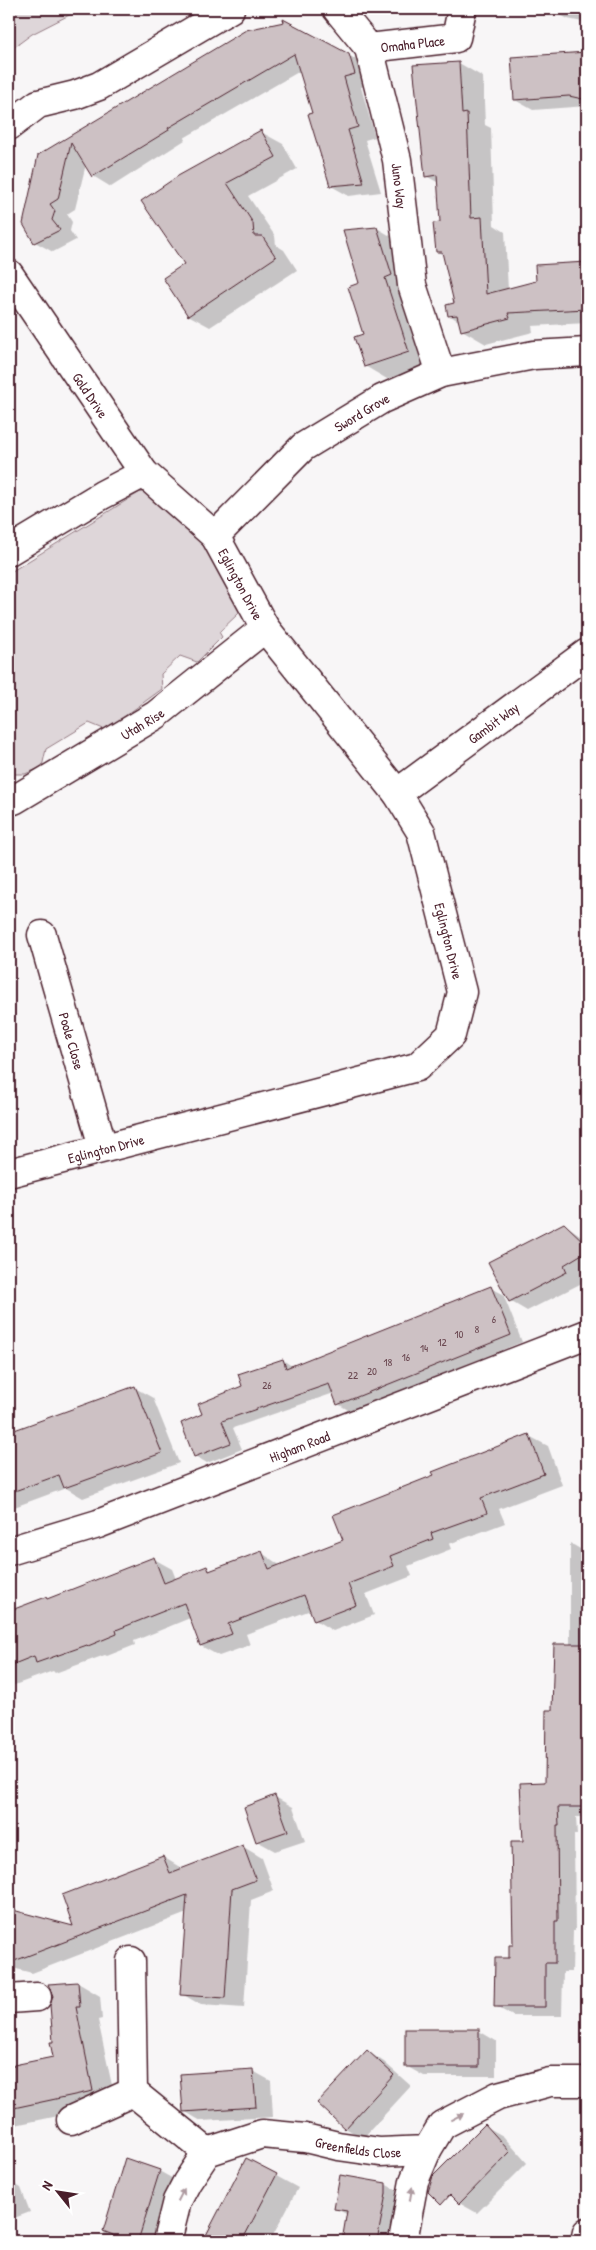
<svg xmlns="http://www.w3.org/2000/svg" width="596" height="2250" font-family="'Patrick Hand',sans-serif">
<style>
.green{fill:#ded6d9;stroke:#947a82}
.shadow{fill:#0003}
.building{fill:#cdc1c4;stroke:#4a1f2b}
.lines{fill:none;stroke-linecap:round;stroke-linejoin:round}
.minor-casing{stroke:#4a1f2b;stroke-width:31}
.major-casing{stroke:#4a1f2b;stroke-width:31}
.minor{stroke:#fff;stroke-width:28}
.major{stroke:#fff;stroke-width:28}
.oneway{fill:#ae9aa0}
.labels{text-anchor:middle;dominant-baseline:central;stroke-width:4.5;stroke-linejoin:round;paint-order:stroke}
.number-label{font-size:11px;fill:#6b4851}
.street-label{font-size:14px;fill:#4a1f2b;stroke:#fff}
</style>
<rect width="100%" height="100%" fill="#f8f6f7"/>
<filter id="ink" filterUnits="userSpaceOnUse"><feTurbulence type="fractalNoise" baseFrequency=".02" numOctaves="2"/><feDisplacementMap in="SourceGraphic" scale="10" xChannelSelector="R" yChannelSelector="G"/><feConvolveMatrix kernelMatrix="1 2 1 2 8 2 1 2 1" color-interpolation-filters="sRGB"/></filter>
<g filter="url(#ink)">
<g class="green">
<path d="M9 9H81L32 34 9 51Z"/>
<path d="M140 492 153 494 213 544 244 602 238 614 219 632 222 637 197 662 180 656 161 674 162 689 106 730 89 723 46 749 42 767 25 774H10L9 573Z"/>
</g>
<g class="shadow">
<path d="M549 9H587V23L568 19Z"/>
<path d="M246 31 348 55 366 65 371 84 361 87 375 137 365 140 381 192 349 196 331 186 314 113 300 71 184 138 185 140 111 187 93 176 86 164 75 209 67 214 72 222 70 231 76 240 53 252 35 242 39 156Z"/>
<path d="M576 54 587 56V106L533 110 515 100Z"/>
<path d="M459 63 483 77 485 125 491 128 494 225 505 232 508 290 537 282V266L587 263V323L532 326 533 332 486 344 462 330 460 322 449 315 456 304 443 255 438 252 442 223 439 183 426 176 414 66Z"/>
<path d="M261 132 283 144 297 169 248 196 275 236 276 245 284 250 297 270 210 327 188 315 185 265 143 202Z"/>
<path d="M377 228 399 241 430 365 387 379 365 366 364 335Z"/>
<path d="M564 1224 587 1240V1272L581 1276 584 1282 527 1311 510 1301Z"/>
<path d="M491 1288 503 1294 522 1342 350 1411 338 1404 334 1393 233 1428 242 1449 207 1463 195 1456 204 1415 283 1360 293 1367Z"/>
<path d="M135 1388 153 1398 179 1463 83 1498 66 1488 9 1509V1433Z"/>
<path d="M582 1409H587V1440L582 1437Z"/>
<path d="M529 1436 548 1446 562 1485 499 1509 505 1523 449 1544 451 1549 408 1566 412 1576 366 1594 374 1615 333 1631 315 1620 311 1610 246 1634 250 1645 219 1656 201 1646 190 1618 134 1641 135 1645 107 1656 105 1655 55 1673 53 1671 9 1687V1612L46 1598 48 1600 154 1559 172 1569 176 1579 207 1568 212 1571 262 1553 281 1566 345 1541 435 1476Z"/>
<path d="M570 1543 587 1553V1817H576L577 1835H574L575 1931H573L572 1972H563L562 2016H513L495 2006 514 1946 524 1842 546 1783 554 1711 570 1645Z"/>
<path d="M275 1797 293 1807 305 1841 275 1851 257 1841Z"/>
<path d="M242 1846 262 1858 274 1891 251 1900 244 2008 201 2005 182 1994 187 1913 32 1973 9 1967V1910L75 1928 163 1857 183 1869Z"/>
<path d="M78 1983 100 1996 102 2019 98 2020 116 2104 15 2125 9 2121V2068L54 2058 55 2043Z"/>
<path d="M479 2031 496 2041V2076H424L406 2066Z"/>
<path d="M367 2051 384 2062 411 2086 363 2138 345 2128Z"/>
<path d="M253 2071 271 2081 273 2117 201 2121 184 2111 182 2075Z"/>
<path d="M485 2126 503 2136 527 2163 477 2213 459 2203Z"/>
<path d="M125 2160 159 2171 177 2181 159 2241H105L104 2232Z"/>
<path d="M247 2160 298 2188 270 2241H205Z"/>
<path d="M9 2164 16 2185 21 2188 30 2212 9 2220Z"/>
<path d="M385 2184 403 2194 396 2241H343L348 2215 335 2208Z"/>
</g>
<g class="building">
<path d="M283 19 349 54 355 74 344 77 358 127 348 130 364 183 330 186 308 114 312 113 294 54 168 128 169 130 92 177 71 143 58 199 50 204 55 211 52 220 60 230 34 243 23 224 38 155 246 30 284 22Z"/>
<path d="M587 52V100L569 96 514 100 511 57Z"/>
<path d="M459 62 462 114 467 113 471 218 482 217 486 294 536 281 535 265 587 262V309L508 313 510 318 461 331 457 315 448 316 446 305 454 303 442 252H436L433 223 440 222 437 175 425 177 413 65Z"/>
<path d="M261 130 276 157 227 183 253 223 254 236H262L276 257 188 316 163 278 184 264 141 201 178 176Z"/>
<path d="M377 227 392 275 385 278 409 352 364 367 354 337 363 334 348 287 359 283 343 230Z"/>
<path d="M564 1223 587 1245V1251L564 1265 567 1272 509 1302 488 1262Z"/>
<path d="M491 1286 511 1335 337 1405 329 1384 222 1421 231 1443 194 1457 181 1423 202 1414 198 1404 242 1386 238 1374 283 1359 286 1368Z"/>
<path d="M135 1386 162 1453 64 1488 59 1475 9 1493V1432Z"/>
<path d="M529 1434 544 1474 481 1498 487 1513 431 1533 433 1539 390 1556 394 1566 348 1584 356 1605 314 1621 304 1595 228 1624 232 1634 200 1646 184 1603 116 1630 117 1634 88 1646 87 1645 36 1663 34 1656 9 1666V1611L46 1597 47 1599 154 1557 164 1583 207 1566 209 1571 262 1551 269 1569 343 1540 333 1515 434 1475 432 1472Z"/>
<path d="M554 1644H587V1807H558L559 1825H557L558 1921H555V1963H545V2007H494L495 1958H509V1945H513L511 1841H523L520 1783 545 1782 546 1710H552Z"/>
<path d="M275 1795 288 1831 256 1842 244 1807Z"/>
<path d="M243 1845 256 1880 232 1889 225 1998 180 1995 187 1895 9 1963V1909L73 1926 62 1895 163 1856 170 1873Z"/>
<path d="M78 1982 80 2007H76L93 2091 9 2109V2066L53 2057 50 2042H53L50 2005 53 1996 48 1984Z"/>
<rect x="405" y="2029" width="74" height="38"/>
<path d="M367 2050 394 2075 345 2129 317 2103Z"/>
<path d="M253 2069 256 2107 183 2112 180 2074Z"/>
<path d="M485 2124 510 2152 459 2204 450 2195 441 2205 428 2192 433 2176Z"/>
<path d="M125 2158 160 2170 138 2241H111L113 2235 103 2231Z"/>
<path d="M246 2158 277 2174 242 2241H203Z"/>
<path d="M340 2175 386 2183V2194L377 2241H342L347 2211 334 2209Z"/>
</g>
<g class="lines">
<g class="minor-casing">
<g id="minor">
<path id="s1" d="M337 9 369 48 397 160 412 285 441 373"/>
<path id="s2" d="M369 48 456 38 462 9"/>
<path d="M9 126 38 104 75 95 99 86 230 9"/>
<path id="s3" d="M9 274 144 473 215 536 303 447 382 399 441 373 534 355 587 352"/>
<path d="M9 551 102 495 144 473"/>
<path id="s4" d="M397 793 587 653"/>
<path id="s5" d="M9 797 14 800 156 715 265 628"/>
<path id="s6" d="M42 935 103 1147"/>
<path id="s7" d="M9 1173 417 1067 451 1035 462 992 421 832 397 793 265 628 215 536"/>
<path id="s8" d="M9 1551 98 1524 587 1334"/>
<path d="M131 1961 133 2092 207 2152"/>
<path d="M9 1999 37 1997"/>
<path d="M71 2120 133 2092"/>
<path id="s9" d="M167 2241 177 2201 187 2182 207 2152 262 2134 305 2138 338 2146 380 2152 427 2150 442 2125 498 2096 550 2082H587"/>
<path d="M403 2241 414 2181 427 2150"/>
</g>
</g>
<g class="major-casing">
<path id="major" d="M585 2241 587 2232"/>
</g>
<use href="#minor" class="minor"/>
<use href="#major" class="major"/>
</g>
<defs><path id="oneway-solid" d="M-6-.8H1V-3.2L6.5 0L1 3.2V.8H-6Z" transform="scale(1.25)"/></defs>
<g class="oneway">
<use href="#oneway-solid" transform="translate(457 2117) rotate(-27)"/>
<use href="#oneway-solid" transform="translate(411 2194) rotate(-80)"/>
<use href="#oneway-solid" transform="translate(181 2195) rotate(-63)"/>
</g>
</g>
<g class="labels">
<g class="number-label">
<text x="494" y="1319">6</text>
<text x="477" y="1329">8</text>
<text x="459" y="1334">10</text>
<text x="442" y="1342">12</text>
<text x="424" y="1348">14</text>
<text x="406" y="1357">16</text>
<text x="388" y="1362">18</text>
<text x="372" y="1371">20</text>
<text x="353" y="1375">22</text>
<text x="267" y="1385">26</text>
</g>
<g class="street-label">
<text stroke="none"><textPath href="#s2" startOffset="44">Omaha Place</textPath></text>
<text stroke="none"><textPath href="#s1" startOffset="192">Juno Way</textPath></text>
<text stroke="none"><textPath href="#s3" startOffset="146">Gold Drive</textPath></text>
<text stroke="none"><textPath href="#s3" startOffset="529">Sword Grove</textPath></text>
<text transform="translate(241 584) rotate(62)">Eglington Drive</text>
<text stroke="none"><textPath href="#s5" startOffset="155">Utah Rise</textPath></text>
<text stroke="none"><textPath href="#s4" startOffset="119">Gambit Way</textPath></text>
<text transform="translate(449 941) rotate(76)">Eglington Drive</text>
<text stroke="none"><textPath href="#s6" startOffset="110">Poole Close</textPath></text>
<text stroke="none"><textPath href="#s7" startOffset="100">Eglington Drive</textPath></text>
<text stroke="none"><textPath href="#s8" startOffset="309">Higham Road</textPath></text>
<text stroke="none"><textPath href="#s9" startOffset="254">Greenfields Close</textPath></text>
</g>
</g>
<rect width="596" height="2250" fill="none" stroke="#fff" stroke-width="30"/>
<rect x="15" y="15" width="566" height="2220" fill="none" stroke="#4a1f2b" stroke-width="2" filter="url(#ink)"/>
<g transform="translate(58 2192) rotate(300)" stroke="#ffffff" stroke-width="4" paint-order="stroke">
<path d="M0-4L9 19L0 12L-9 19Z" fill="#4a1f2b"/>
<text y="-8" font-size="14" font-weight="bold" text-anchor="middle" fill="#4a1f2b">N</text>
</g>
</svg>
